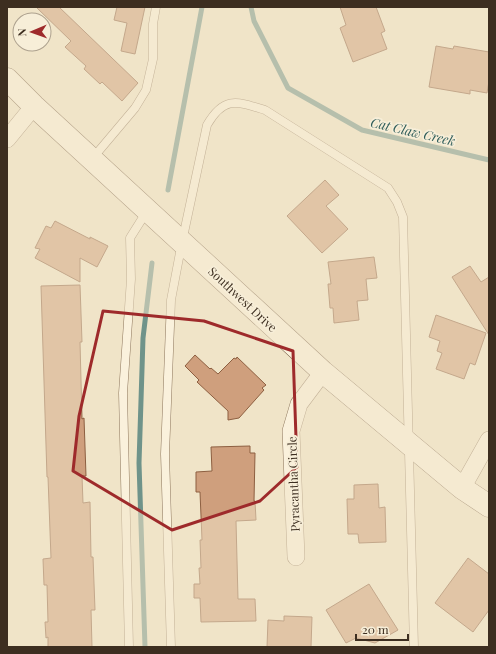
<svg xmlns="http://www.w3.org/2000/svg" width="496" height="654" font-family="'Playfair Display',serif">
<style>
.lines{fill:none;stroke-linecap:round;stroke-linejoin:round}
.stream{stroke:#6f938a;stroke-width:5}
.building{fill:#cf9f7d;stroke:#8d5f41}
.lane-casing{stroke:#8d765c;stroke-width:9}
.street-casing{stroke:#8d765c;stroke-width:18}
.secondary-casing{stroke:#6f573f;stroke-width:23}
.lane{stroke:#faf1dc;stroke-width:8}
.street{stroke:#faf1dc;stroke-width:17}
.secondary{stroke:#faf1dc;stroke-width:22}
.marked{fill:none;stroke:#9e2a2b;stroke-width:3;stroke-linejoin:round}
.labels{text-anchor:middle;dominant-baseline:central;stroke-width:3.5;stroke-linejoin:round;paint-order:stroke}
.street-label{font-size:12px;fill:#3d2e20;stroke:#f7eed8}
.water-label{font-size:13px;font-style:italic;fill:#2f5d5a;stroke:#f7eed8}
</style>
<rect width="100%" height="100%" fill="#f0e4c8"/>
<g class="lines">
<g class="stream">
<path d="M251 7 254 21 288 88 362 130 489 160"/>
<path d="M168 190 202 7"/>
<path d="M145 647 139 463 143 338 152 263"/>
</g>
</g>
<g class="building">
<path d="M36 7H59L138 83 122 101 102 82 100 84 84 69 86 66 65 47 71 41Z"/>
<path d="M117 7H145L135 54 121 51 127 23 114 20Z"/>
<path d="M340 7H376L385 31 381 33 387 49 353 62 340 28 346 25Z"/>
<path d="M436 46 453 49 454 46 489 52V81L487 93 470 90V94L429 87Z"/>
<path d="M325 180 339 195 326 206 348 229 322 253 287 216Z"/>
<path d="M55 221 90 239V237L108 246 97 267 80 258V282L35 258 40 249 35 248 46 226 51 228Z"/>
<path d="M374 257 377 278 366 279 368 300 357 301 359 320 334 323 333 308H330L328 284H331L328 262Z"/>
<path d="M470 266 481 282 489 277V335L452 277Z"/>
<path d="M80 285 82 342H80L82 419 84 418 86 476H82L83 503 90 502 91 557H93L95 610H91L92 647H48V637L46 638 45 622H48L47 585H44L43 559 51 558 48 477H47L41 286Z"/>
<path d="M436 315 486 333 475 365 470 363 464 379 436 369 442 353 437 351 440 341 429 337Z"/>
<path d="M195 355 210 369 211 368 218 374 234 358 236 359 237 357 266 385 262 388 264 390 239 418 228 420V411L197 382 199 380 185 366Z"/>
<path d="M250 446V453H255L254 501H255L256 520 236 521 238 599H255L256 621 201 622 200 598H194V584H200L199 568H201L200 540H202L200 492H196V472L212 471 211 447Z"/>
<path d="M378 484 379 508 385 507 386 542 359 543 358 534H348L347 499H354V485Z"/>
<path d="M468 558 489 574V610L473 632 435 603Z"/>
<path d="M369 584 398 630 375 643 356 638 346 643 326 610Z"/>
<path d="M284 616 312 617 311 647H267L268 620 284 621Z"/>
</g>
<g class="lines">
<g class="lane-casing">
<g id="lane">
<path d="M92 159 135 108 146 90 153 59V24L156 7"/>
<path d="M129 647 123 393 131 279 130 238 147 211"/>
<path d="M171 647 165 454 171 300 182 242 207 125C224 96 236 101 265 110L388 188 397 202 403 217 414 647"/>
</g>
</g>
<g class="street-casing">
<g id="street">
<path d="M7 139 34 106"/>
<path d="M462 488 489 440"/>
<path d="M296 557 291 431 299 404 323 372"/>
</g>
</g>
<g class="secondary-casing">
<path id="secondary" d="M7 79 34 106 323 372 462 488 489 506"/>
</g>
<use href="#lane" class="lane"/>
<use href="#street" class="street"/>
<use href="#secondary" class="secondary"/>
</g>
<path d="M0 0H496V654H0ZM103 311 204 321 293 351 297 467 260 501 172 530 73 471 79 416Z" fill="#f0e4c8" fill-opacity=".55" fill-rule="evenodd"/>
<path class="marked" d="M103 311 204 321 293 351 297 467 260 501 172 530 73 471 79 416Z"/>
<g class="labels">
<g class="street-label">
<text transform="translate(243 299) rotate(43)">Southwest Drive</text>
<text transform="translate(293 484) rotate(-92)">Pyracantha Circle</text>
</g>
<g class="water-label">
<text transform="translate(413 131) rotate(13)">Cat Claw Creek</text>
</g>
</g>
<rect width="496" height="654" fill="none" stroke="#3d2e20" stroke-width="16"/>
<g transform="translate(32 32) rotate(268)"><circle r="19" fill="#f7eed8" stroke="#ada18e"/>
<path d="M0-3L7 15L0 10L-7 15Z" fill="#9e2a2b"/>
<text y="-6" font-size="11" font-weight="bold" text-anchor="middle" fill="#3d2e20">N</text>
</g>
<path d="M356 634v6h52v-6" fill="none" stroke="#3d2e20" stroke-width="2"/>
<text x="362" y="634" font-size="12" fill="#3d2e20" stroke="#f7eed8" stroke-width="3" paint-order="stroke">20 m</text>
</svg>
